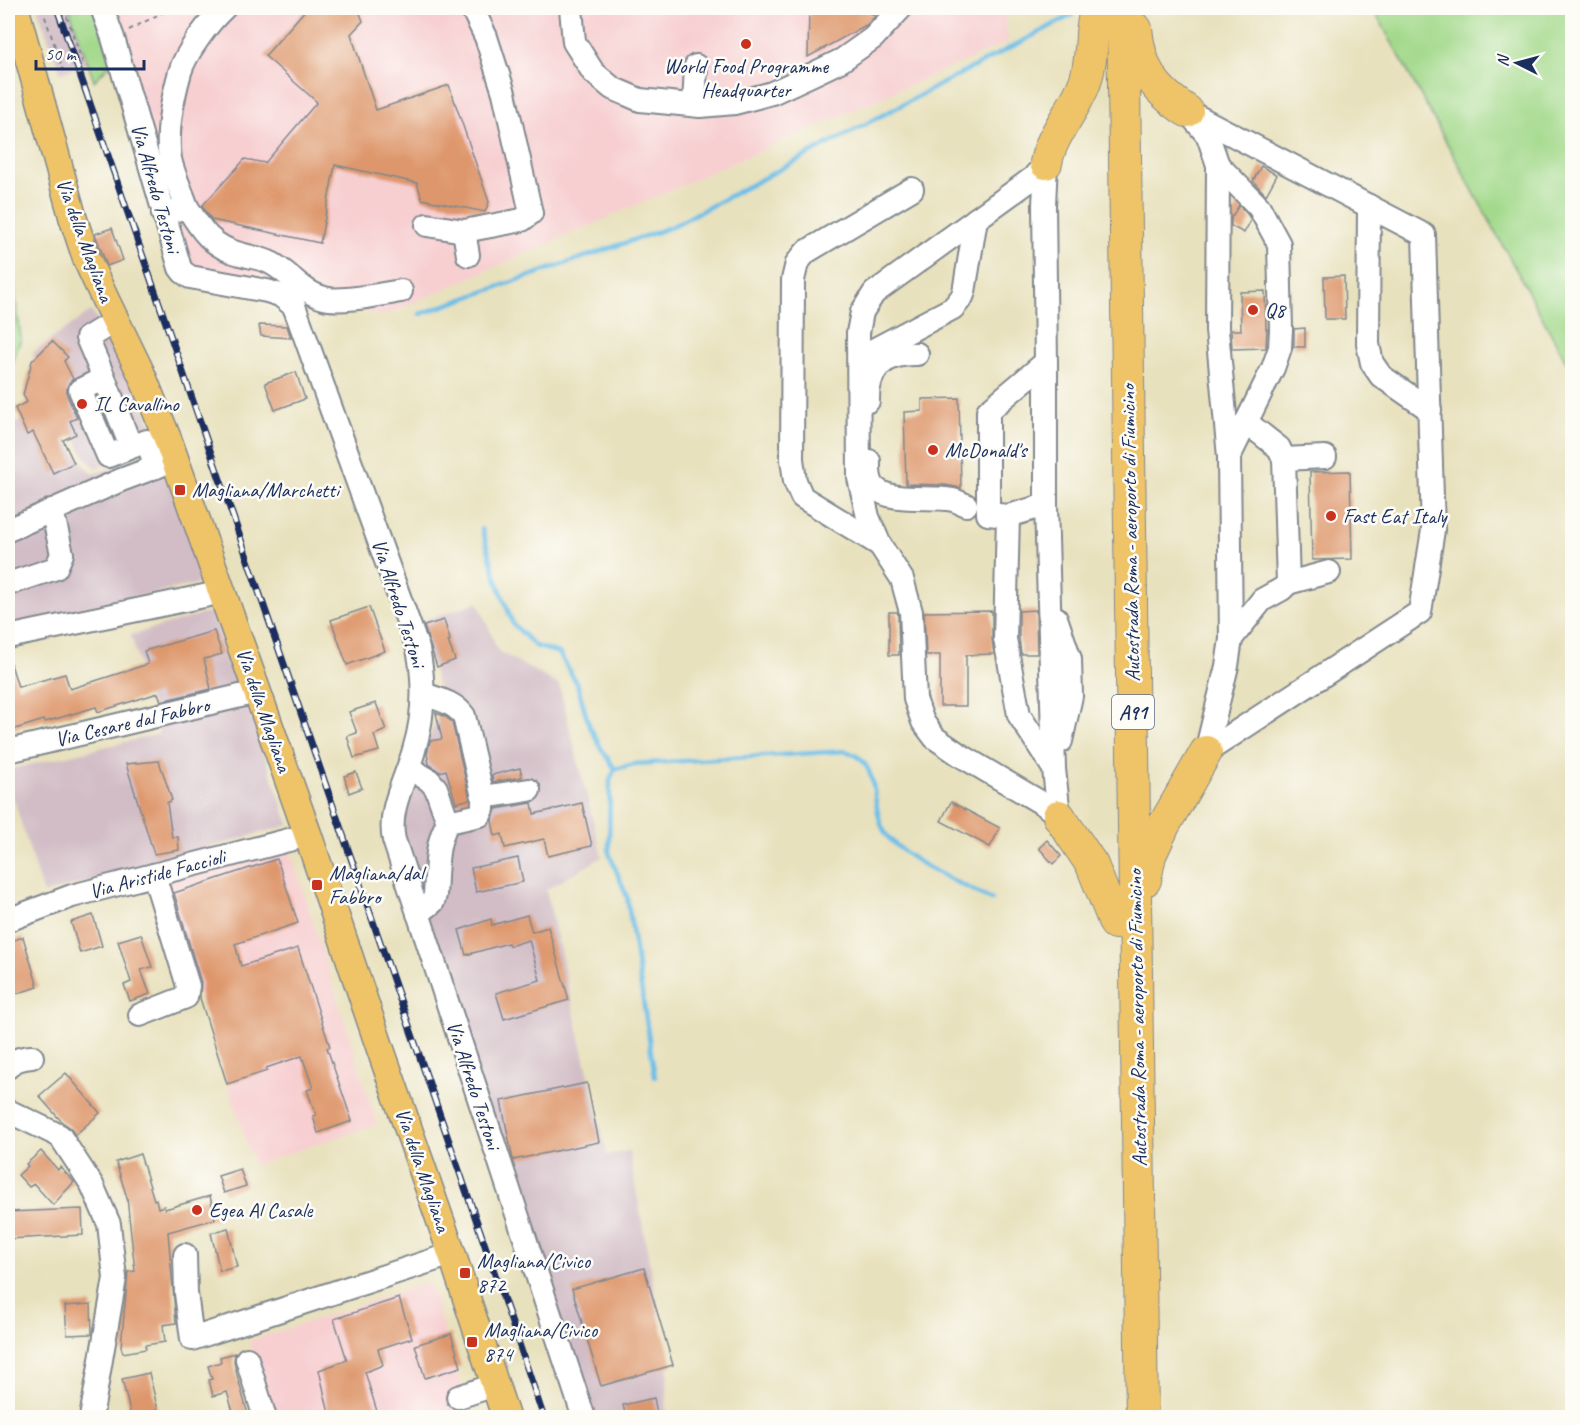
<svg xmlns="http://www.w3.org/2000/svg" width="1580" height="1425" font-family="Caveat,sans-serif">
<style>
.built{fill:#f7cfd1}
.industrial{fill:#d2bdc6}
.green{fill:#a3d98b;stroke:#5f8474;stroke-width:1.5}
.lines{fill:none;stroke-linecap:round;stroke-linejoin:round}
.stream{stroke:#6bbee7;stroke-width:4.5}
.building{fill:#de976c}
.minor-casing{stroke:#82888e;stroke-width:26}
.major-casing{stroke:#82888e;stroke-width:30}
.highway-casing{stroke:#82888e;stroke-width:34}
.path{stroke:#82888e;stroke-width:2;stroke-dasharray:4.5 4.5;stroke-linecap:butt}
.minor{stroke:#fff;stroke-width:22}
.major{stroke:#efc469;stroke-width:27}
.highway{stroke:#efc469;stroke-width:32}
.rail-casing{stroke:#1b2f5e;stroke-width:7}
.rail{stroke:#fdfcf7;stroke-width:4.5;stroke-dasharray:14;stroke-linecap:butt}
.poi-dot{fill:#c8321e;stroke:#fdfcf7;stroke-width:2}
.labels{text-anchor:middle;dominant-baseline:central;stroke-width:5;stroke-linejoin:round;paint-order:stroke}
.shield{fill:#fdfcf7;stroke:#5f6c8c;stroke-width:1.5}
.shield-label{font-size:20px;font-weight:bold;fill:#1b2f5e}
.poi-label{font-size:21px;fill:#1b2f5e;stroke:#fdfcf7;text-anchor:start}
.street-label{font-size:21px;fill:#1b2f5e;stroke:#fdfcf7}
</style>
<rect width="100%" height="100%" fill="#fdfcf7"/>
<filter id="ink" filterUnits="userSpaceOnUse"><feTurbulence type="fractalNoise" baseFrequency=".0167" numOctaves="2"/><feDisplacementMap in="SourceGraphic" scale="12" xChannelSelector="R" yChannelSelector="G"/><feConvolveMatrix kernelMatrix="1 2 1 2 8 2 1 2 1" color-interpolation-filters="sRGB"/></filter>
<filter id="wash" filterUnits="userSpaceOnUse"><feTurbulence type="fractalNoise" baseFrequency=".008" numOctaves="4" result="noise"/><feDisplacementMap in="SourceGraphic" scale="24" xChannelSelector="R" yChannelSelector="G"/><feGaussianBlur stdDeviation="1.35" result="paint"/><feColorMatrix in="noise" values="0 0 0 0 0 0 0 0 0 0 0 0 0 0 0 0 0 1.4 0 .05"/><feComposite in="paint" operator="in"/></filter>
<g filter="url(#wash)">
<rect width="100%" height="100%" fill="#e8e1bd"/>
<g class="built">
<path d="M104 8H1004L1008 42 383 316 192 268Z"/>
<path d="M290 850 377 1124 254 1165 162 883Z"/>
<path d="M429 1283 471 1417H272L249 1341Z"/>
</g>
<g class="industrial">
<path d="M37 8H69L87 64 61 73Z"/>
<path d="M91 311 121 355 159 442 96 468 85 457 32 353Z"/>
<path d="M46 410 61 436 92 474 160 453 205 582 8 625V426Z"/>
<path d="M478 602 498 651 559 685 602 857 546 890 607 1155 629 1151 668 1365 666 1412 667 1417H589L400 841 409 786 438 716V688L420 622Z"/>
<path d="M214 611 289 825 43 894 8 780V770L159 734 131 635Z"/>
</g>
<g class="green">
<path d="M69 8H94L112 62 94 81Z"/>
<path d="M1373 8H1572V372Z"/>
<path d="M8 266 13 279 21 339 8 376Z"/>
</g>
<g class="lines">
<g class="stream">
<path d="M420 314 671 227 1072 15"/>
<path d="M482 529 497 581 513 624 535 646 559 653 577 684 589 725 601 748 615 769"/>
<path d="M655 1077 627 897 609 853 610 780 615 769 634 764 846 751C850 753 855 754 858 757 881 773 870 817 889 838 912 864 960 883 992 900"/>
</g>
</g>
<g id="blocks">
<g class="building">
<path d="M307 8H358L363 21 351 34 376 110 449 85 489 202 485 212 422 199 417 183 335 165 320 243 212 220 202 206 245 159 265 163 317 102 265 56Z"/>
<path d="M809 8H862L875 16 868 24 808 57Z"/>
<path d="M1261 166 1277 175 1266 195 1253 181Z"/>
<path d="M1239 205 1248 215 1251 220 1244 233 1231 226V218Z"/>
<path d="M112 228 123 260 107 266 95 234Z"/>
<path d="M1344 276 1345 319H1325L1324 277Z"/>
<path d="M1265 291 1266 329H1267L1266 348 1232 349 1231 330H1241L1240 292Z"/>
<path d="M259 325 287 326 291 338 261 336Z"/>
<path d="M1305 328V347H1294V329Z"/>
<path d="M52 341 68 357 64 361 73 379 69 383 67 388V395L77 418 70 421 76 434 63 440 74 463 53 473 33 432 27 435 15 408 27 402 23 395 32 361Z"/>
<path d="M296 372 305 399 275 410 265 383Z"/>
<path d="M959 398 961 488 945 485 906 484 904 412 922 411V399Z"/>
<path d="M1350 471 1352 559 1312 560 1310 472Z"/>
<path d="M369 607 385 651 347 665 331 620Z"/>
<path d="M1036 610 1037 654H1021L1019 638V611Z"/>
<path d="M992 611V639L994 654 966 655V706H940V655H926L924 612Z"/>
<path d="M889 612H897L898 614 899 655H889Z"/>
<path d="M444 620 450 640 448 641 455 660 437 667 424 626Z"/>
<path d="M214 631 222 654 204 659 211 689 161 701 158 693 98 712 96 707 45 722 44 720 12 730 8 715V661H10L18 687 65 674 70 689 148 664 144 651Z"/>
<path d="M376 703 386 730 374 735 379 751 354 758 347 736 357 733 349 712Z"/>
<path d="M436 713 444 716 452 722 470 799 456 803 446 770 440 772 429 764 427 754 430 741 442 739Z"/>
<path d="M159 761 172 800 167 803 172 837H178L179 850 154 854 126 764Z"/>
<path d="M520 768 522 777 493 782 492 775Z"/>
<path d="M356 772 362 788 349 793 344 776Z"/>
<path d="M951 802 1000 828 990 847 941 821Z"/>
<path d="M532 803 534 814 582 803 592 846 548 856 544 839 505 848 502 834 495 836 492 821 496 809Z"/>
<path d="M1047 840 1061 856 1053 864 1039 848Z"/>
<path d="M518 858 523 882 476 892 471 868Z"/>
<path d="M277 859 298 923 235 944 241 966 298 948 330 1047 327 1048 352 1121 318 1133 313 1116 316 1115 307 1090 313 1088 302 1056 266 1068 267 1071 227 1084 200 998 201 982 174 893Z"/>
<path d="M93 915 102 946 80 953 71 922Z"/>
<path d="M527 915 532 932 548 927 569 1000 504 1019 496 993 540 980 529 940 509 946 508 943 466 955 459 930 491 919 492 925Z"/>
<path d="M141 934 152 967 141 970 150 994 130 1001 124 985 131 982 118 941Z"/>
<path d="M23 937 38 987 8 996V942Z"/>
<path d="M66 1073 100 1113 75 1135 71 1128 62 1122 39 1096Z"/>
<path d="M587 1083 599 1142 513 1160 501 1101Z"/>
<path d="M41 1151 58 1170 60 1167 74 1182 53 1205 34 1184 29 1187 18 1175 28 1166 26 1164Z"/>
<path d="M140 1154 154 1200 156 1199 158 1208 164 1206 165 1209 210 1196 215 1219 168 1232 176 1323 163 1325 165 1342 145 1345 146 1349 123 1353 121 1347 128 1272 135 1271 127 1198 116 1162Z"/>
<path d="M240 1169 246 1186 224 1193 218 1176Z"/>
<path d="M82 1209 83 1235 8 1239V1212Z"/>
<path d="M228 1228 237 1267 220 1271 211 1233Z"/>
<path d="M644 1268 673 1365 601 1386 572 1289Z"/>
<path d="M399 1298 412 1338 378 1349 383 1365 365 1372 379 1418H330L319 1370 347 1360 334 1319Z"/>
<path d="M91 1304 92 1334 67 1335 65 1306Z"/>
<path d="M451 1334 461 1367 425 1378 415 1345Z"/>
<path d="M235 1353 234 1362 237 1375 249 1418H235L227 1392 213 1396 209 1380 212 1379 208 1366 221 1362 220 1357Z"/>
<path d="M149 1373 158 1410 131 1416 122 1379Z"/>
<path d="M654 1398 658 1418H626L623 1405Z"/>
</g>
</g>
</g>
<g filter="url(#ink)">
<use href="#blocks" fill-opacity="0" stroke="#82888e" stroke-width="1.5"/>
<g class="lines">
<g class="minor-casing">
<g id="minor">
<path d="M102 8 113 38 180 268 183 272 190 277 267 291 280 295 294 306 418 649C425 683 424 717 414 750 406 779 387 810 394 840L584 1418"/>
<path d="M571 8 574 42 593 72 612 88 640 100 700 106 735 103 772 93 813 74 842 60 873 38 901 8"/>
<path d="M694 105 696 66"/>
<path d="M1187 111 1424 235 1433 530 1420 612 1206 752"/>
<path d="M1192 117 1208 136 1218 165 1217 330 1229 457 1231 639 1227 666 1206 752"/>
<path d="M1046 163 1033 178 874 293 862 312 858 333 859 478 868 517 880 545 902 579 911 612 915 699 923 722 935 738 960 755 1045 805 1059 816"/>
<path d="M1046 163 1044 205 1046 362V505L1008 516 988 514V411L1046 362"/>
<path d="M1218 165 1259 207 1279 244 1281 329 1280 348 1273 368 1229 457"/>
<path d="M1369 206 1368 344 1372 363 1381 376 1430 410"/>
<path d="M187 207C182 192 173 174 170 159 166 133 173 97 180 72 186 52 209 22 224 8"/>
<path d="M163 214 187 207C201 230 212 247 240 254 250 257 262 258 271 263 290 273 303 293 324 298 340 303 383 294 401 291"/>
<path d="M427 225 464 231 522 220 531 213 504 93 486 37 472 8"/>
<path d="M464 231 468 255"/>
<path d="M862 356 953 308 962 297 964 292 976 219"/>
<path d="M104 378 87 338 115 321"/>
<path d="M868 401C867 369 885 353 917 354"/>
<path d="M131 447 104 378 80 390 108 456 147 441 156 467"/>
<path d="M1284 459 1325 457"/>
<path d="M869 461C869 470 868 481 875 488 893 504 931 495 953 500 958 501 962 504 966 505"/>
<path d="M1046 505 1054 768"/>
<path d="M1008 516 1005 639 1019 715 1054 769 1059 816"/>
<path d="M8 530 121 480 169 462"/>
<path d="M880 545 802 497 795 481 792 459 793 280 797 263 806 252 912 189"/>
<path d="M1288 583 1329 572"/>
<path d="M8 584 56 568 62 554 52 510"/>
<path d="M1056 618 1070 659 1071 696 1061 741"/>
<path d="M8 637 223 592"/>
<path d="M1231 639 1262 600 1282 589 1288 583 1284 459 1279 448 1246 422"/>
<path d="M8 751 257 692"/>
<path d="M409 768 429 780 436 788 448 822"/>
<path d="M483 797 529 790"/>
<path d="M418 914 433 902 435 895C437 869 435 844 448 822L480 815 483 809V797L464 716C454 702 438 699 423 694"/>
<path d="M8 920 72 896 308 835"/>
<path d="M140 1015 186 997 188 986 154 875"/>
<path d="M8 1067C13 1059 23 1058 32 1057"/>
<path d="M8 1111 60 1136 92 1185 109 1224 115 1278 91 1418"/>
<path d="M185 1255 186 1293 192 1339 452 1254"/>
<path d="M247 1359 265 1418"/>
<path d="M458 1397 495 1385"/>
</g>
</g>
<g class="major-casing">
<path id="major" d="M15 8 73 218 87 260 105 299 141 373 168 440 308 835 379 1045 452 1254 506 1418"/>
</g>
<g class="highway-casing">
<g id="highway">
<path d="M1123 8 1142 1418"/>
<path d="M1136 29C1140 69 1153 89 1187 111"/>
<path d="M1046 163C1051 134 1075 110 1085 82 1090 67 1091 52 1092 36 1092 26 1095 17 1096 8"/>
<path d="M1059 816 1092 865 1115 923"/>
<path d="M1145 880 1150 855 1164 825 1206 752"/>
</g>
</g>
<g class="path">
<path d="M42 8 63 70"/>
<path d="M64 8 83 64"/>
<path d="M129 30 171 8"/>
</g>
<use href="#minor" class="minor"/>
<use href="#major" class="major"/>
<use href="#highway" class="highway"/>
<g class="rail-casing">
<path id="rail" d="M57 8 516 1335 544 1418"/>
</g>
<use href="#rail" class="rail"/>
</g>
</g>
<g class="poi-dot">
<circle cx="746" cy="44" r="6"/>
<circle cx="1253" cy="310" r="6"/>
<circle cx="82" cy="404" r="6"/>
<circle cx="933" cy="450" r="6"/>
<rect x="174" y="484" width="12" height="12" rx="3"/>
<circle cx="1331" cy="516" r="6"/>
<rect x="311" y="879" width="12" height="12" rx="3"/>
<circle cx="197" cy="1210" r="6"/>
<rect x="459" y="1267" width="12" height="12" rx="3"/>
<rect x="466" y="1336" width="12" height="12" rx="3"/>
</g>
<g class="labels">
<rect class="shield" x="1112" y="695" width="42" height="34" rx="4.5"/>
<g class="shield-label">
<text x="1133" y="712">A91</text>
</g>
<g class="poi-label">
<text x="746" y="66" text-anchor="middle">World Food Programme<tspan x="746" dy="24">Headquarter</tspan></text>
<text x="1265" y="310">Q8</text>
<text x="94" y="404">IL Cavallino</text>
<text x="945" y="450">McDonald's</text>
<text x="192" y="490">Magliana/Marchetti</text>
<text x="1343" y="516">Fast Eat Italy</text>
<text x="329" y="873">Magliana/dal<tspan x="329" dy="24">Fabbro</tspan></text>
<text x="209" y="1210">Egea Al Casale</text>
<text x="477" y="1261">Magliana/Civico<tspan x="477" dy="24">872</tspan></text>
<text x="484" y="1330">Magliana/Civico<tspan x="484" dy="24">874</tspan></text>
</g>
<g class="street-label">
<text transform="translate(156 188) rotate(74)">Via Alfredo Testoni</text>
<text transform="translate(85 240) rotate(70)">Via della Magliana</text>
<text transform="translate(1130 533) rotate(-91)">Autostrada Roma - aeroporto di Fiumicino</text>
<text transform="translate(399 603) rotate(72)">Via Alfredo Testoni</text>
<text transform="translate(264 710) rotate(71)">Via della Magliana</text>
<text transform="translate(132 722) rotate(-13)">Via Cesare dal Fabbro</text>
<text transform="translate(157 874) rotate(-15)">Via Aristide Faccioli</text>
<text transform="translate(1137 1018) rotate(-91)">Autostrada Roma - aeroporto di Fiumicino</text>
<text transform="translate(474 1085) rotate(72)">Via Alfredo Testoni</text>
<text transform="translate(423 1170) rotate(71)">Via della Magliana</text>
</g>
</g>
<rect width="1580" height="1425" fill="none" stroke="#fdfcf7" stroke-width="30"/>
<g transform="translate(1517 63) rotate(276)" stroke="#fdfcf7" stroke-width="4.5" paint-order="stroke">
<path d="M0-4.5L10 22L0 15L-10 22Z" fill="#1b2f5e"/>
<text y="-9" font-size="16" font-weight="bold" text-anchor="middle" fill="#1b2f5e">N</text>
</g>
<path d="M36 60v9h108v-9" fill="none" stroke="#1b2f5e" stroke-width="3"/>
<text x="45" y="60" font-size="18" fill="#1b2f5e" stroke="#fdfcf7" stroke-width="4.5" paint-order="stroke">50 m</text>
</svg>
